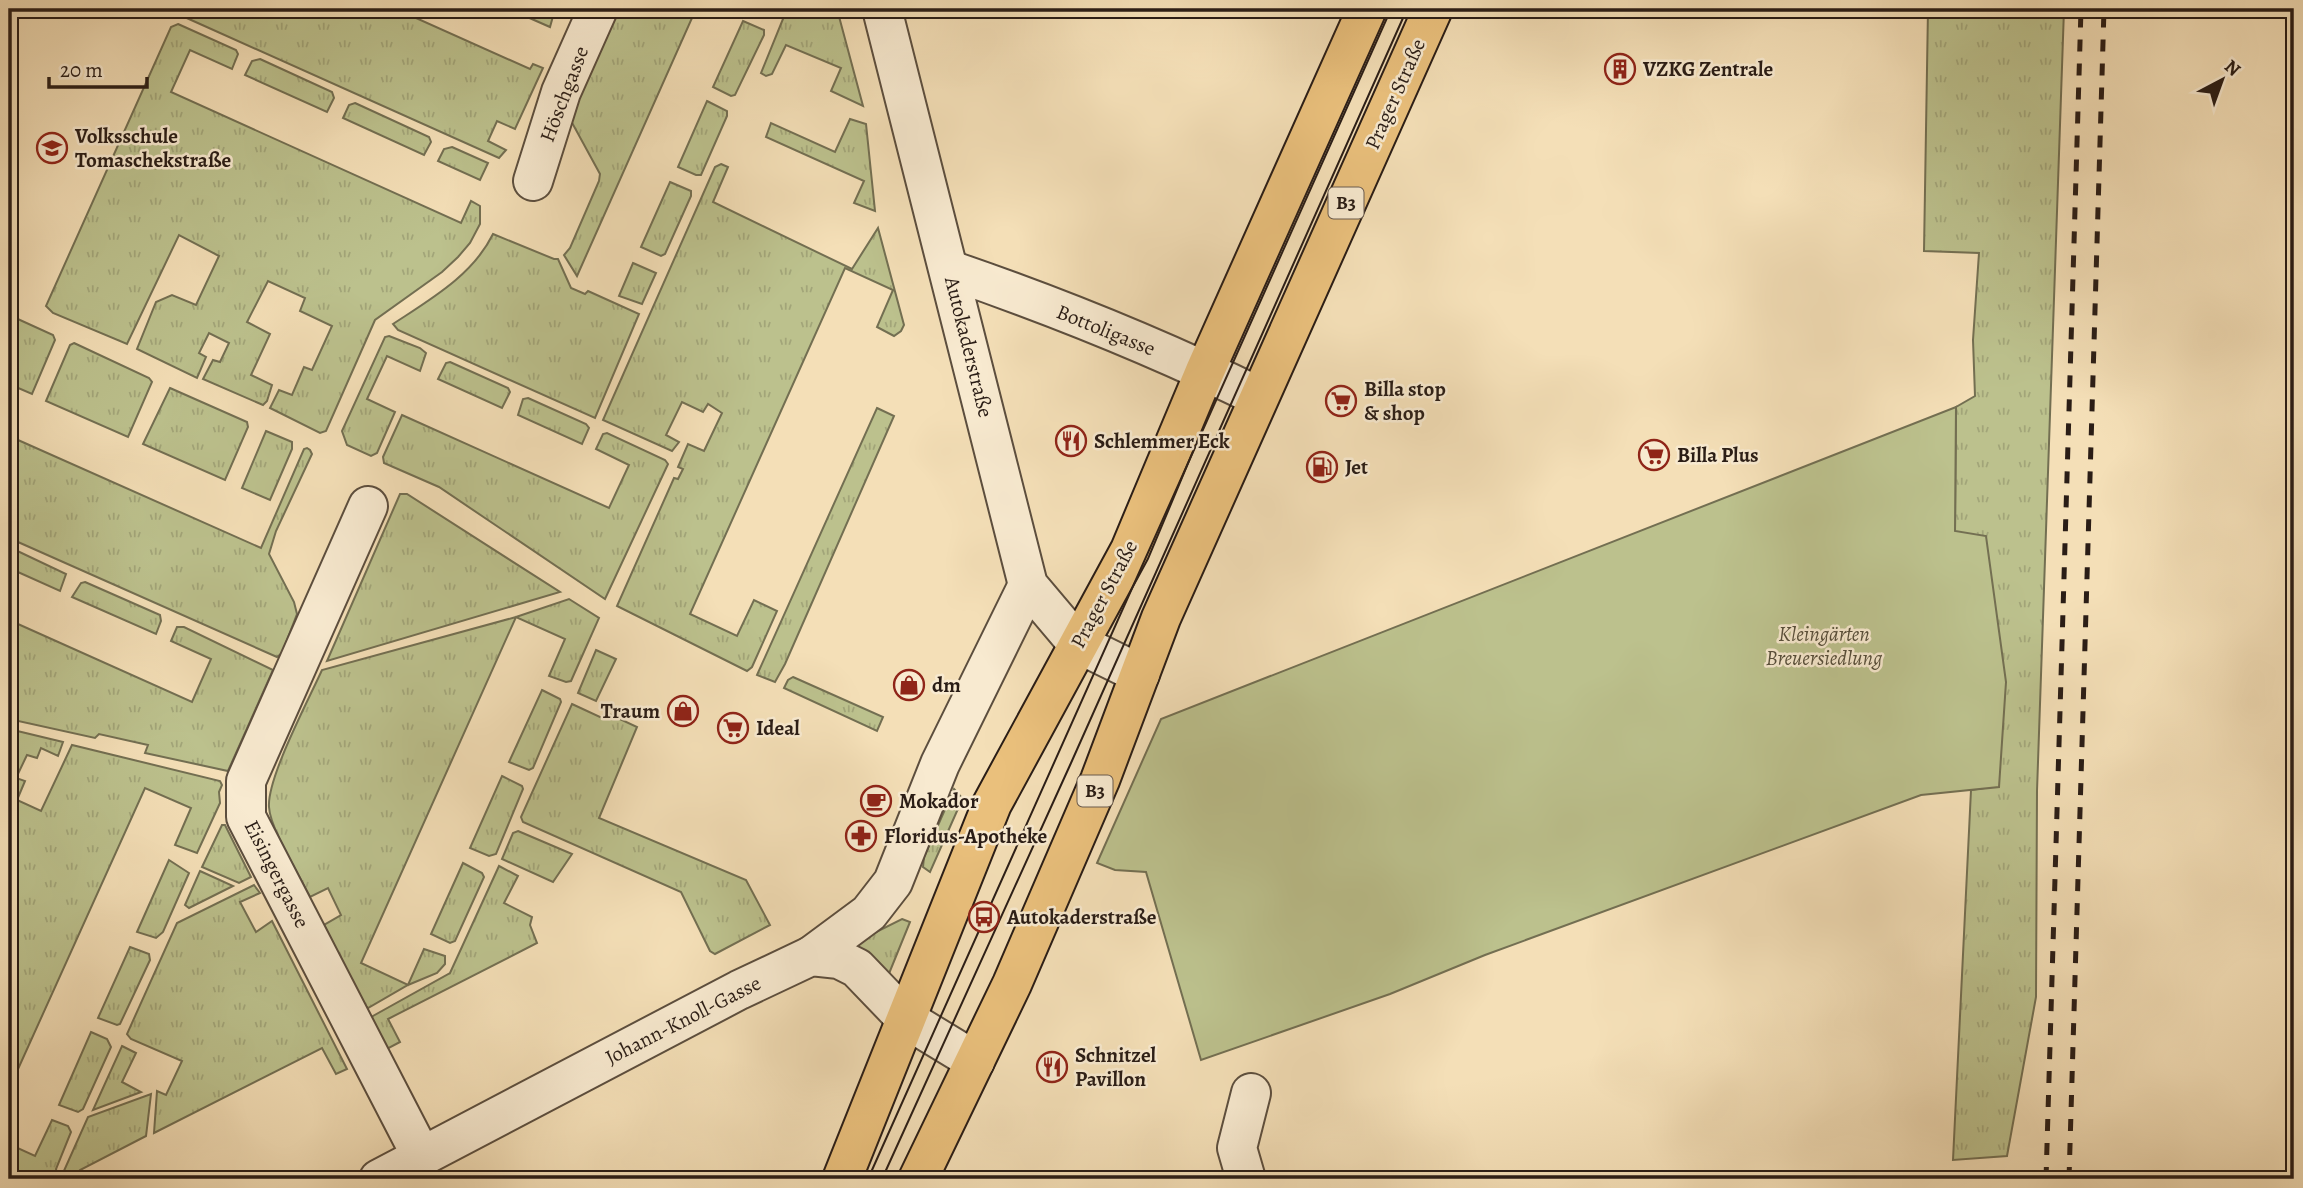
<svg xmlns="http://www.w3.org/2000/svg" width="2303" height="1188" font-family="Alegreya,serif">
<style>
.grass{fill:url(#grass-tufts);stroke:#736f52;stroke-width:2}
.garden{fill:#bcc18d;stroke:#736f52;stroke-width:2}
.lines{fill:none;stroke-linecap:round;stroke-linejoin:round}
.minor-casing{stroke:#5c4e3e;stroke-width:42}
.major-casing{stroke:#2a1d16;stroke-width:42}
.minor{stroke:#f8ead0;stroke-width:38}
.major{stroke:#eac07c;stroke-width:38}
.tram{stroke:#2a1d16;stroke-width:2}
.rail{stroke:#2a1d16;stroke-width:5;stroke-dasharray:12 12;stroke-linecap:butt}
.labels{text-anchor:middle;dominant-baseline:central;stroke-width:5;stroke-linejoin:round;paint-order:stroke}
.shield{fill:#f8ead0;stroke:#685a4e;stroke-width:2}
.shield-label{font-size:19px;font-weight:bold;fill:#2a1d16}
.poi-label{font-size:21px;font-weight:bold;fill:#2a1d16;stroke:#f8ead0;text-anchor:start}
.street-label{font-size:21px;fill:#2a1d16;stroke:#f8ead0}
.park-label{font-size:21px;font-style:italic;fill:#564e3a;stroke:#f8ead0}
</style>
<defs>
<pattern id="grass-tufts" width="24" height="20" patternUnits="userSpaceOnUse" patternTransform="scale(1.75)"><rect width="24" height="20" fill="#bcc18d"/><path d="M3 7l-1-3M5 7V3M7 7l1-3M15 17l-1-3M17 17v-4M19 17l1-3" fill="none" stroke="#a2a579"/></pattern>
</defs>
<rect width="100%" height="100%" fill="#f4dfb7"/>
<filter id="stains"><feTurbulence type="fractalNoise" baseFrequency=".00286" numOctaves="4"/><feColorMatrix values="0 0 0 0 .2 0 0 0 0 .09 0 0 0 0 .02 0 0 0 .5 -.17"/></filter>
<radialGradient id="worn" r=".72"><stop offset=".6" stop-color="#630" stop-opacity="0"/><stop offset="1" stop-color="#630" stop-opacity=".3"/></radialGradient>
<g class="grass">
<path d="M180 9H396L530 69 533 64 543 68 515 129 497 121 488 141 506 150 499 158 180 15Z"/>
<path d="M509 9H555L550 27Z"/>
<path d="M616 9H696L577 276 564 255 570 248 599 181 600 174 570 119Z"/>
<path d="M787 9H837L863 106 831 91 841 68 786 45 772 74 766 76 761 73Z"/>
<path d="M1928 9H2064L2037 791 2036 997 2007 1156 1953 1160 1971 790 1999 786 1955 532 1956 407 1975 396 1973 340 1979 253 1924 251Z"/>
<path d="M743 21 764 30V35L735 95 731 96 713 87Z"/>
<path d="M178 24 236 50 238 54 232 69 190 50 171 92 461 223 471 201 480 206V224L470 243 458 257 442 272 375 320 326 431 320 433 270 408 279 390 292 395 304 367 312 370 332 326 300 311 305 298 268 281 247 322 270 334 251 375 272 385 267 401 263 405 203 379 213 360 220 362 229 343 209 333 199 353 206 357 197 378 137 349 156 302 172 295 196 305 219 256 179 235 127 344 53 313 46 306 171 27Z"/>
<path d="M260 59 332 92 334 98 327 112 245 75 252 61Z"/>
<path d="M707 101 727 111V116L701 175H696L678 167Z"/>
<path d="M355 103 429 137 431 142 424 155 343 118 349 105Z"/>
<path d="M850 119 866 124 875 211 854 203 864 181 766 137 771 123 835 152Z"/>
<path d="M452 147 488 163 480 180 438 161 444 149Z"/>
<path d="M721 164 728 167 713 202 852 269 878 228 904 325 901 331 894 336 877 327 893 290 845 268 690 614 737 636 754 600 777 611 752 667 747 671 617 606 674 478 678 479 683 469 678 467 688 444 704 451 722 413 708 404 703 412 682 402 666 435 679 442 672 451 603 420 715 167Z"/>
<path d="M670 182 691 191V196L665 254 661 256 641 247Z"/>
<path d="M493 234 554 259H558L571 288 585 294 588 291 639 314 595 418 398 330 393 324C431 299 473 275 493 234Z"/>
<path d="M633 263 656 273 642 304 619 296Z"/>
<path d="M9 315 53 335 55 340 32 394 9 384Z"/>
<path d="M389 336 420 348 426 353 420 371 387 356 367 399 395 412 377 453 371 456 347 445 342 431 385 337Z"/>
<path d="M74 343 149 378 152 382 128 437 46 401 70 345Z"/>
<path d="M450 362 508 388 510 392 502 408 438 379 446 363Z"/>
<path d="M170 388 247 422 248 427 225 480 143 444Z"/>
<path d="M528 398 586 424 589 428 582 444 518 415 523 399Z"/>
<path d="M877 408 894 416 785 664 775 682 757 675Z"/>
<path d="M402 415 609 508 629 465 596 449 603 434 607 433 665 460 668 464 605 599 439 487 384 463 383 457Z"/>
<path d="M266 431 292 442V449L270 500 242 488Z"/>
<path d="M9 436 261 548 304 449 307 448 310 450 312 454 276 531 269 554 294 602 297 614 282 653 277 657 9 538Z"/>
<path d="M400 494H407L560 592 327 661Z"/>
<path d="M9 547 66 574 60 591 9 568Z"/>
<path d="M85 582 160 615 161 621 156 634 72 597 81 583Z"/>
<path d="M569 599 599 618 571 681 566 682 549 676 565 639 516 617 361 963 408 985 424 949 445 956V964L437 973 408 985 368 1008 363 1004 324 925 341 915 328 888 310 897C300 876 270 829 269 807 267 778 308 701 322 670L516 617Z"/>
<path d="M9 620 192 702 211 659 171 641 177 627H184L273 670 228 771 145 753 148 745 99 734 95 738 9 719Z"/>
<path d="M596 650 616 659 596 701 578 693Z"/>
<path d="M793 677 883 717 877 731 784 688 788 680Z"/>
<path d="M542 690 560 699 561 702 533 768 529 770 509 762Z"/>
<path d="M572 704 602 718 605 712 637 727 599 818 746 880 770 925 715 954 710 951 681 892 523 822 521 817Z"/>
<path d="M9 729 63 742 58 756 41 748 37 758 27 755 16 778 25 781 17 800 41 811 72 745 220 781 222 785 219 792 220 803 197 853 175 845 191 808 145 788 9 1089Z"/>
<path d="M502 776 522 786 523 789 496 854 489 856 470 848Z"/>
<path d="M954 789 961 797V802L930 872 923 867 924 857Z"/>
<path d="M222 825H225L251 877 239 883 202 867Z"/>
<path d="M518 831 572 854 553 882 502 859 513 833Z"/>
<path d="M169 860 189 873 163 932 156 938 137 932Z"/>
<path d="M463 863 482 873 484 877 455 941 450 943 431 934Z"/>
<path d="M499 866 518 876 504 903 532 917 530 925 537 943 388 1019 400 1042 385 1050 370 1020 373 1016 450 973Z"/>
<path d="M200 871 233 886 189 908 185 905Z"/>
<path d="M254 885 260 893 240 902 256 932 272 921 347 1069 336 1074 322 1048 154 1133 157 1091 166 1095 182 1061 131 1039 127 1034 177 923Z"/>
<path d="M902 919 910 922 888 976 852 944Z"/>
<path d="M130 947 149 954 150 960 120 1024 117 1025 98 1018Z"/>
<path d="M91 1032 107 1039 111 1047 83 1109 78 1112 59 1105Z"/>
<path d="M122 1046 136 1053 122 1082 141 1092 93 1110Z"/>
<path d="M151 1094 146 1136 80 1170 75 1176 77 1179H66L63 1173 88 1117Z"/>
<path d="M52 1120 68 1126 71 1132 56 1169 58 1179H9V1144L35 1156Z"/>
</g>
<path class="garden" d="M1956 407 1955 531 1986 536 2006 682 1999 787 1921 795 1485 955 1390 994 1201 1060 1146 872 1115 870 1097 863 1161 719Z"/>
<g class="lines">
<g class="minor-casing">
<g id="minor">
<path d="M882 9 1028 585 1077 643 1140 674"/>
<path d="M533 181 561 92 598 9"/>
<path d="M950 270C1055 306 1159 348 1259 397"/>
<path d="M368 506 246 781V817L422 1157"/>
<path d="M811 956 869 913 893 882 940 764 1028 585"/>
<path d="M379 1179 739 990 811 956 839 959 857 968 906 1019 975 1061"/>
<path d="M1246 1179 1237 1148 1251 1093"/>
</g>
</g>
<g class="major-casing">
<g id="major">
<path d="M842 1179 992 804 1130 550 1205 371 1367 9"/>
<path d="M918 1179 1012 984 1100 780 1161 618 1433 9"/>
</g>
</g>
<use href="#minor" class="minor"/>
<use href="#major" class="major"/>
<g class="tram">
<path d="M868 1179 1391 9"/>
<path d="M882 1179 1071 763 1407 9"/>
</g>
<g class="rail">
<path d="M2046 1179 2081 9"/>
<path d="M2069 1179 2104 9"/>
</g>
</g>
<defs>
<g id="building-ring" transform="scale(1.575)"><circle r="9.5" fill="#f8ead0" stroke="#8f2418" stroke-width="1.5"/><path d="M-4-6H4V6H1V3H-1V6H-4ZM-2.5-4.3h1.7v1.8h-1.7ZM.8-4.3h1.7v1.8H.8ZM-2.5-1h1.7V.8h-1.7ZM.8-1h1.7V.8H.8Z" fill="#8f2418"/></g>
<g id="school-ring" transform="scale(1.575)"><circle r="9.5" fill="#f8ead0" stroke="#8f2418" stroke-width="1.5"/><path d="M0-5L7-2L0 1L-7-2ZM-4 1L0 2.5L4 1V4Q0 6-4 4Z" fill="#8f2418"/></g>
<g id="supermarket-ring" transform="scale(1.575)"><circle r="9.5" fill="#f8ead0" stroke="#8f2418" stroke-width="1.5"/><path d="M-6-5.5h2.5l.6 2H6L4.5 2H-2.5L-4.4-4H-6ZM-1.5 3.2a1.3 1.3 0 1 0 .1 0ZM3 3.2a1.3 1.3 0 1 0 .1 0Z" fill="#8f2418"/></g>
<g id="restaurant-ring" transform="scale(1.575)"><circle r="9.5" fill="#f8ead0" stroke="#8f2418" stroke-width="1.5"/><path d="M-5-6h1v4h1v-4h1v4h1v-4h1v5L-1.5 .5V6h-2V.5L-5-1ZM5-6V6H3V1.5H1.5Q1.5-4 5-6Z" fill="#8f2418"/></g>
<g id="fuel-ring" transform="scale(1.575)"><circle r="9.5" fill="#f8ead0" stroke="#8f2418" stroke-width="1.5"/><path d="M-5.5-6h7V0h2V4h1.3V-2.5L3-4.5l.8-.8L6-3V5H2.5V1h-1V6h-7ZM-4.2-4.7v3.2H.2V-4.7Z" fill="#8f2418"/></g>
<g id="shop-ring" transform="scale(1.575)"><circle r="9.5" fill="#f8ead0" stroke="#8f2418" stroke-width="1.5"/><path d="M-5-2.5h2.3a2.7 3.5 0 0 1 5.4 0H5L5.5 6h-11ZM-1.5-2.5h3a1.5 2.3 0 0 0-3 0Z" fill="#8f2418"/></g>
<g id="cafe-ring" transform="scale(1.575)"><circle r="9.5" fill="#f8ead0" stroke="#8f2418" stroke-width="1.5"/><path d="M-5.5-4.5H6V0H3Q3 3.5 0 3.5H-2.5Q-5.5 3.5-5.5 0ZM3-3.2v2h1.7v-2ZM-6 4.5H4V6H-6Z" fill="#8f2418"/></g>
<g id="pharmacy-ring" transform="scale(1.575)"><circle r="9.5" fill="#f8ead0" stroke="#8f2418" stroke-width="1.5"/><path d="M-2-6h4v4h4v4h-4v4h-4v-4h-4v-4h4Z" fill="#8f2418"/></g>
<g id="bus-ring" transform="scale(1.575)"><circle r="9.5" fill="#f8ead0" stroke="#8f2418" stroke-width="1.5"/><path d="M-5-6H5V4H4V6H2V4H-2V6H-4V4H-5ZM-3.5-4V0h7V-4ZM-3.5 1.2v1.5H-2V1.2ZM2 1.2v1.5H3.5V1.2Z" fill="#8f2418"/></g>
</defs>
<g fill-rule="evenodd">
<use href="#building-ring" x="1620" y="69"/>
<use href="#school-ring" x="52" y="148"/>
<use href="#supermarket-ring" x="1341" y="401"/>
<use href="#restaurant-ring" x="1071" y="441"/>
<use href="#supermarket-ring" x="1654" y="455"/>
<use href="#fuel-ring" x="1322" y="467"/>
<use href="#shop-ring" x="909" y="685"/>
<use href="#shop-ring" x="683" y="711"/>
<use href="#supermarket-ring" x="733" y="728"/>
<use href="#cafe-ring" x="876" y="801"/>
<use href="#pharmacy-ring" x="861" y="836"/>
<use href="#bus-ring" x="984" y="917"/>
<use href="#restaurant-ring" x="1052" y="1067"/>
</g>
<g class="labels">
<g class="shield">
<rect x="1328.5" y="187.5" width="35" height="31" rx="5"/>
<rect x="1077.5" y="775.5" width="35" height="31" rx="5"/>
</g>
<g class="shield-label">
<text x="1346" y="203">B3</text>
<text x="1095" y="791">B3</text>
</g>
<g class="poi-label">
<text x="1643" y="69">VZKG Zentrale</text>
<text x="75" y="136">Volksschule<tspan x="75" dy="24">Tomaschekstraße</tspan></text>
<text x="1364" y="389">Billa stop<tspan x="1364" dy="24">&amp; shop</tspan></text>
<text x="1094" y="441">Schlemmer Eck</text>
<text x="1677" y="455">Billa Plus</text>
<text x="1345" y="467">Jet</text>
<text x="932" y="685">dm</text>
<text x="660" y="711" text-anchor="end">Traum</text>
<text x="756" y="728">Ideal</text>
<text x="899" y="801">Mokador</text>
<text x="884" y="836">Floridus-Apotheke</text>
<text x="1007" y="917">Autokaderstraße</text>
<text x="1075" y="1055">Schnitzel<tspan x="1075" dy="24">Pavillon</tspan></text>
</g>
<g class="street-label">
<text transform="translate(564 94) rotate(-69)">Höschgasse</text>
<text transform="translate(1395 94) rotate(-66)">Prager Straße</text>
<text transform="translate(1106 330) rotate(22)">Bottoligasse</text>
<text transform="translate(969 347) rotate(76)">Autokaderstraße</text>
<text transform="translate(1104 594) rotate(-62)">Prager Straße</text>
<text transform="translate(277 874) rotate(63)">Eisingergasse</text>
<text transform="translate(683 1020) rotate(-27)">Johann-Knoll-Gasse</text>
</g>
<g class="park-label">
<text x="1824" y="634">Kleingärten<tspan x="1824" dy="24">Breuersiedlung</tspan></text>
</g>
</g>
<rect width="2303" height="1188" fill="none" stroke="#f4dfb7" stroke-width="35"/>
<rect x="10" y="10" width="2282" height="1167" fill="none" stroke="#2a1d16" stroke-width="3.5"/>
<rect x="18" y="18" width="2268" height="1153" fill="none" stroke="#2a1d16" stroke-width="2"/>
<g transform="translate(2222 80) rotate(41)" stroke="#f8ead0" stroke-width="5" paint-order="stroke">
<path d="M0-5L12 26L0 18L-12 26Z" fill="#2a1d16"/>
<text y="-10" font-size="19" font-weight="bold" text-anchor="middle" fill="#2a1d16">N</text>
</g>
<path d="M49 77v10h98v-10" fill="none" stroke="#2a1d16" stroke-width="3.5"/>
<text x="60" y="77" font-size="21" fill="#2a1d16" stroke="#f8ead0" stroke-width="5" paint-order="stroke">20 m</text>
<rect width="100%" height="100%" filter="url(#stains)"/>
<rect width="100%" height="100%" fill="url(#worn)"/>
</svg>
